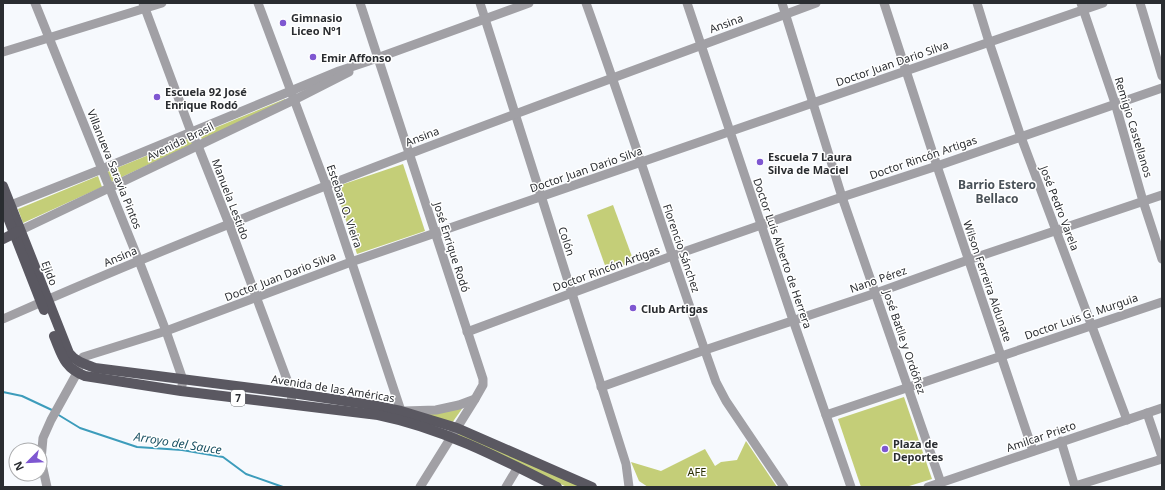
<svg xmlns="http://www.w3.org/2000/svg" width="1165" height="490" font-family="'Noto Sans',sans-serif">
<style>
.green{fill:#c4ce78}
.lines{fill:none;stroke-linecap:round;stroke-linejoin:round}
.stream{stroke:#3c9cbb;stroke-width:2}
.minor{stroke:#a1a0a5;stroke-width:9}
.major{stroke:#5a5861;stroke-width:10}
.poi-dot{fill:#7e57d1;stroke:#fff;stroke-width:1.5}
.labels{text-anchor:middle;dominant-baseline:central;stroke-width:3;stroke-linejoin:round;paint-order:stroke}
.shield{fill:#fff;stroke:#6a6c6f;stroke-width:1}
.shield-label{font-size:10px;font-weight:bold;fill:#2a2d31}
.poi-label{font-size:11px;font-weight:bold;fill:#2a2d31;stroke:#fff;text-anchor:start}
.street-label{font-size:11px;fill:#2a2d31;stroke:#fff}
.park-label{font-size:11px;fill:#2e3205;stroke:#fff}
.neighbourhood-label{font-size:12px;font-weight:bold;fill:#495158;stroke:#fff}
.water-label{font-size:12px;font-style:italic;fill:#1a5163;stroke:#fff}
</style>
<rect width="100%" height="100%" fill="#f6f9fd"/>
<g class="green">
<path d="M285 99 286 101 202 140 200 134Z"/>
<path d="M190 138 193 144 111 182 107 172Z"/>
<path d="M403 164 425 231 357 254 335 187Z"/>
<path d="M98 176 102 187 23 223 18 209Z"/>
<path d="M613 205 634 262 607 271 587 215Z"/>
<path d="M904 397 932 479 906 487H861L838 419Z"/>
<path d="M464 406 452 423 417 413Z"/>
<path d="M457 433 588 487H567L454 436Z"/>
<path d="M746 441 777 487H648L639 481 631 462 661 471 705 449 715 466 721 462 737 460Z"/>
</g>
<g class="lines">
<g class="stream">
<path d="M3 392 22 396 54 411"/>
<path d="M57 414 80 428 137 447 182 450 223 457 246 474 283 487"/>
</g>
<g class="minor">
<path d="M35 3 139 261 166 331 183 380 181 391"/>
<path d="M143 3 191 132 198 146 229 224 292 393 291 404"/>
<path d="M258 3 326 185 401 411V416"/>
<path d="M360 3 483 379V385L475 399 420 487"/>
<path d="M480 3 626 464 629 487"/>
<path d="M586 3C631 128 671 256 716 382L726 401 784 487"/>
<path d="M687 3 793 320 851 487"/>
<path d="M782 3 842 197 941 483"/>
<path d="M884 3 937 166 1033 451"/>
<path d="M977 3 989 42 1021 137 1127 420"/>
<path d="M1081 3 1115 103 1143 201 1162 259"/>
<path d="M1140 3 1162 76"/>
<path d="M3 52 162 3"/>
<path d="M11 205 102 169 339 71 366 62 529 3"/>
<path d="M21 230 294 100 349 72"/>
<path d="M3 319C202 231 406 154 610 79 679 54 747 28 816 3"/>
<path d="M467 332 672 256 842 197 937 166 1162 88"/>
<path d="M601 387 705 350 876 293 968 260 1162 195"/>
<path d="M404 411 436 410 459 405 475 399"/>
<path d="M1147 413 1162 457"/>
<path d="M826 415 1162 302"/>
<path d="M1061 441 1075 487"/>
<path d="M1075 486 1162 459"/>
<path d="M47 487 41 460 43 438 51 420 77 373 83 357 166 331 351 262 1103 3"/>
<path d="M506 487 518 467"/>
<path d="M928 487 1162 408"/>
</g>
<g class="major">
<path d="M3 186 69 353C76 362 85 364 95 368L292 393 372 405 401 411 457 428 592 487"/>
<path d="M3 205 44 310"/>
<path d="M3 239 19 231"/>
<path d="M54 336C62 355 64 368 85 376L181 391 378 415C442 428 500 458 557 487"/>
</g>
</g>
<g class="poi-dot">
<circle cx="283" cy="23" r="4"/>
<circle cx="313" cy="57" r="4"/>
<circle cx="157" cy="97" r="4"/>
<circle cx="760" cy="162" r="4"/>
<circle cx="633" cy="308" r="4"/>
<circle cx="885" cy="449" r="4"/>
</g>
<g class="labels">
<rect class="shield" x="231" y="390" width="14" height="16" rx="3"/>
<g class="shield-label">
<text x="238" y="398">7</text>
</g>
<g class="poi-label">
<text x="291" y="17">Gimnasio<tspan x="291" dy="13">Liceo Nº1</tspan></text>
<text x="321" y="57">Emir Affonso</text>
<text x="165" y="91">Escuela 92 José<tspan x="165" dy="13">Enrique Rodó</tspan></text>
<text x="768" y="156">Escuela 7 Laura<tspan x="768" dy="13">Silva de Maciel</tspan></text>
<text x="641" y="308">Club Artigas</text>
<text x="893" y="443">Plaza de<tspan x="893" dy="13">Deportes</tspan></text>
</g>
<g class="street-label">
<text transform="translate(726 23) rotate(-20)">Ansina</text>
<text transform="translate(892 63) rotate(-19)">Doctor Juan Dario Silva</text>
<text transform="translate(1134 127) rotate(73)">Remigio Castellanos</text>
<text transform="translate(422 136) rotate(-21)">Ansina</text>
<text transform="translate(180 141) rotate(-26)">Avenida Brasil</text>
<text transform="translate(923 157) rotate(-19)">Doctor Rincón Artigas</text>
<text transform="translate(115 169) rotate(68)">Villanueva Saravia Pintos</text>
<text transform="translate(586 169) rotate(-19)">Doctor Juan Dario Silva</text>
<text transform="translate(231 199) rotate(69)">Manuela Lestido</text>
<text transform="translate(345 206) rotate(71)">Esteban O. Vieira</text>
<text transform="translate(1060 208) rotate(69)">José Pedro Varela</text>
<text transform="translate(567 241) rotate(72)">Colón</text>
<text transform="translate(452 247) rotate(72)">José Enrique Rodó</text>
<text transform="translate(682 248) rotate(71)">Florencio Sánchez</text>
<text transform="translate(783 253) rotate(71)">Doctor Luis Alberto de Herrera</text>
<text transform="translate(120 256) rotate(-23)">Ansina</text>
<text transform="translate(606 268) rotate(-20)">Doctor Rincón Artigas</text>
<text transform="translate(50 273) rotate(69)">Ejido</text>
<text transform="translate(280 276) rotate(-21)">Doctor Juan Dario Silva</text>
<text transform="translate(878 279) rotate(-19)">Nano Pérez</text>
<text transform="translate(988 281) rotate(71)">Wilson Ferreira Aldunate</text>
<text transform="translate(1081 316) rotate(-19)">Doctor Luis G. Murguia</text>
<text transform="translate(905 342) rotate(71)">José Batlle y Ordóñez</text>
<text transform="translate(333 388) rotate(9)">Avenida de las Américas</text>
<text transform="translate(1041 436) rotate(-19)">Amilcar Prieto</text>
</g>
<g class="park-label">
<text x="697" y="471">AFE</text>
</g>
<g class="neighbourhood-label">
<text x="997" y="184">Barrio Estero<tspan x="997" dy="14">Bellaco</tspan></text>
</g>
<g class="water-label">
<text transform="translate(178 443) rotate(9)">Arroyo del Sauce</text>
</g>
</g>
<rect width="1165" height="490" fill="none" stroke="#2a2d31" stroke-width="8"/>
<g transform="translate(28 462) rotate(246)"><circle r="19" fill="#ffffff" stroke="#aaabad"/>
<path d="M0-3L7 15L0 10L-7 15Z" fill="#7e57d1"/>
<text y="-6" font-size="11" font-weight="bold" text-anchor="middle" fill="#2a2d31">N</text>
</g>
</svg>
